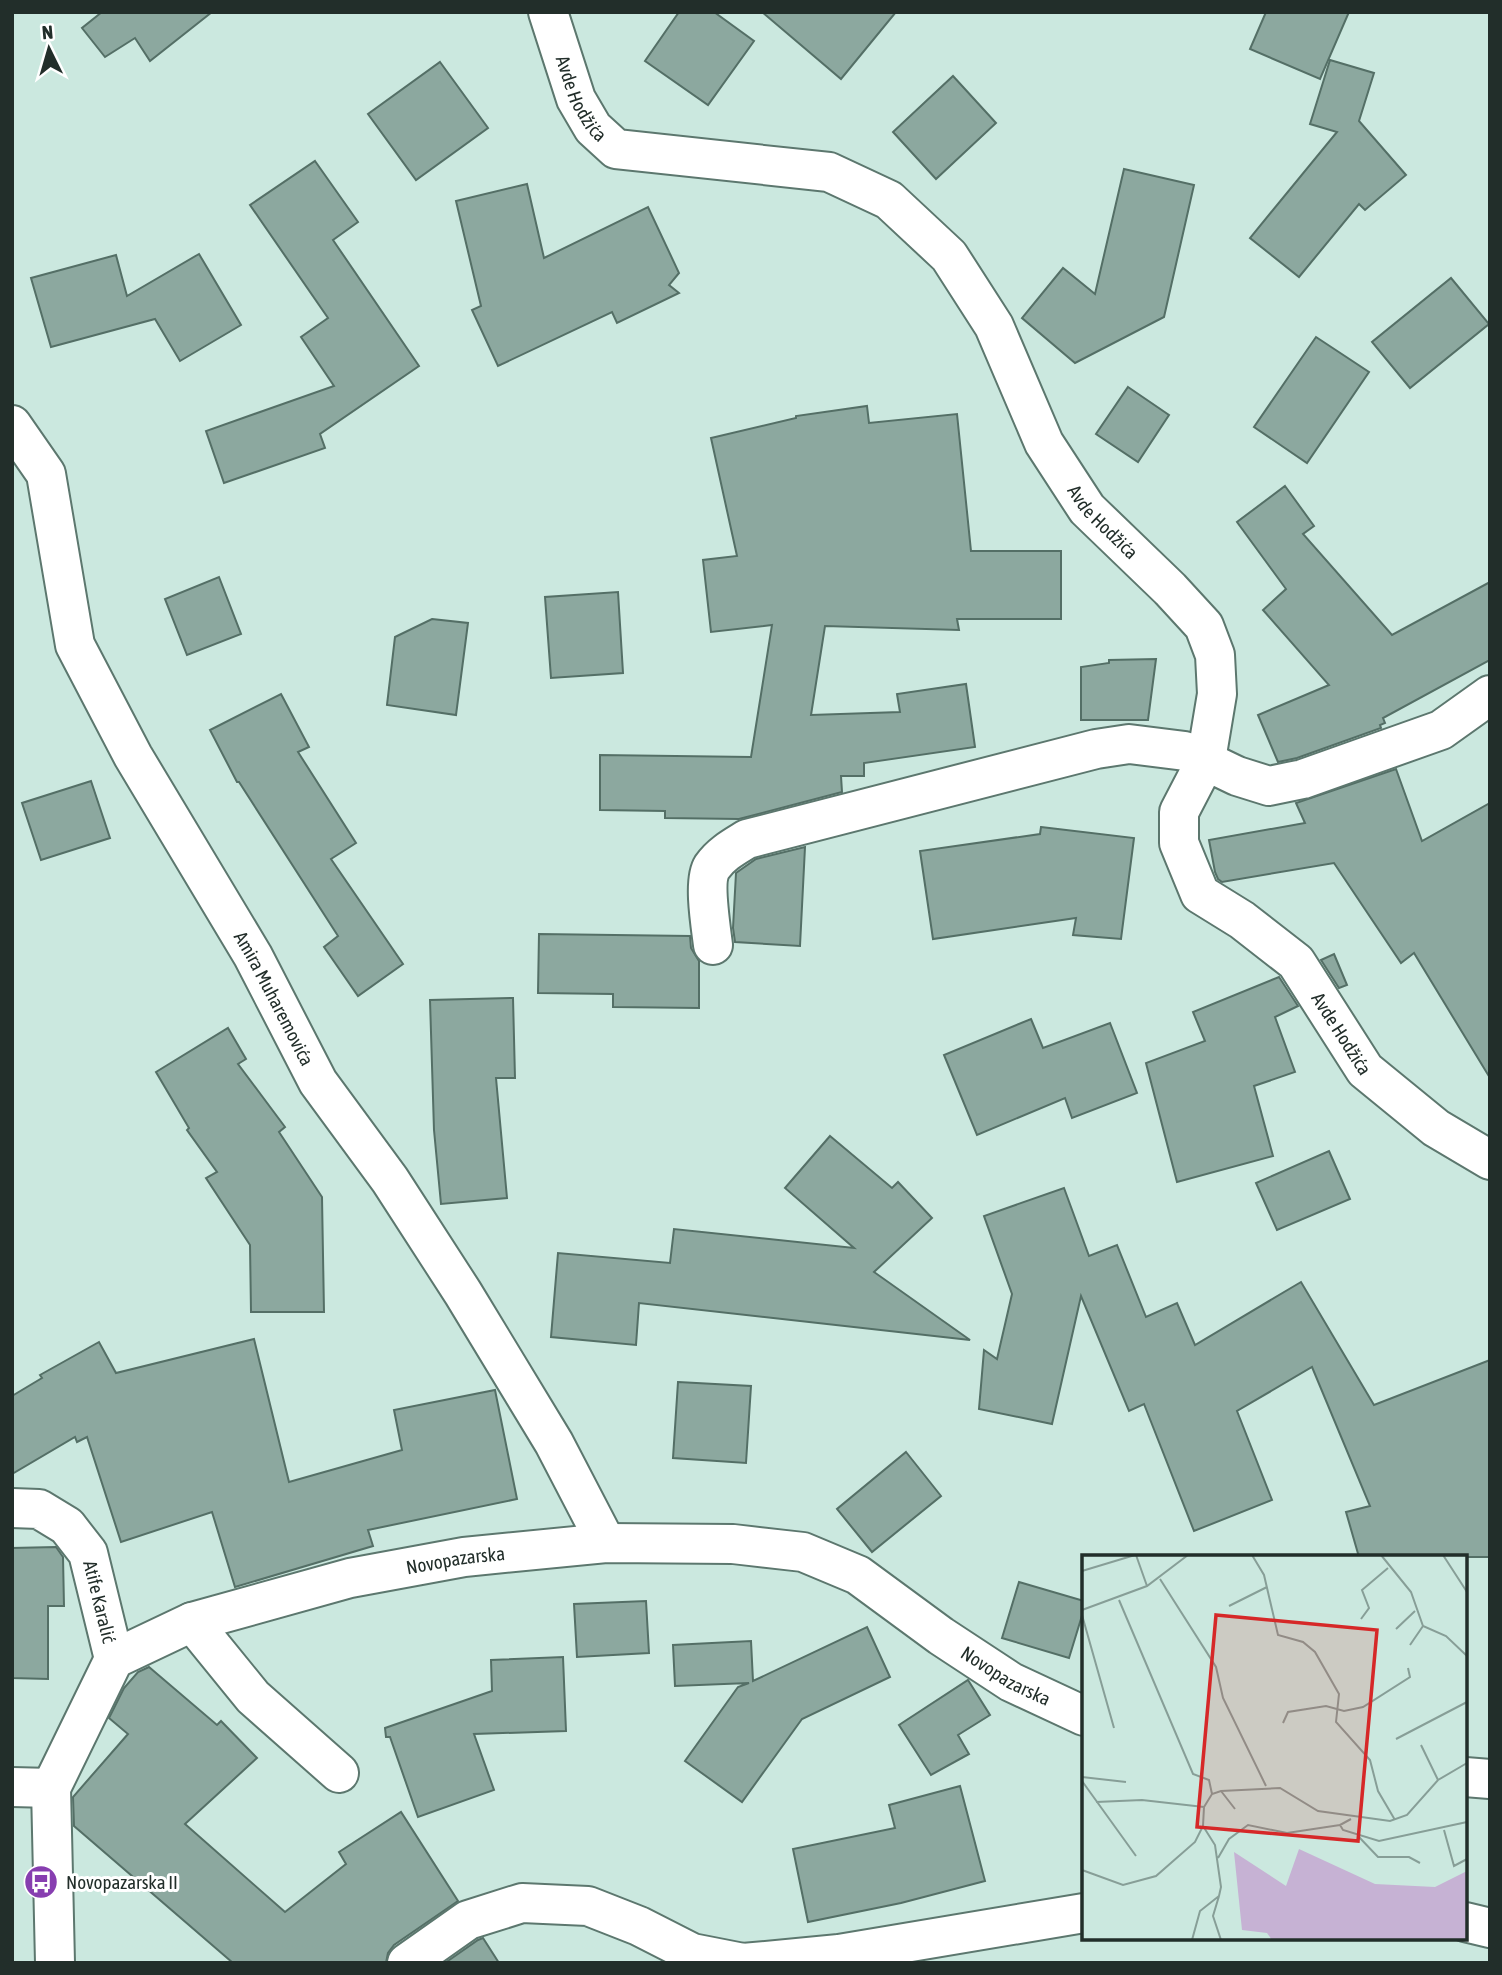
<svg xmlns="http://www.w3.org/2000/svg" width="1502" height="1975" font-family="'Asap Condensed',sans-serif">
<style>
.building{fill:#8ca89f;stroke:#546f66;stroke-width:2}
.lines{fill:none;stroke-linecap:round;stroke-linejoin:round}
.minor-casing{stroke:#5c776e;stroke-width:42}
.minor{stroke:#fff;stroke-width:38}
.labels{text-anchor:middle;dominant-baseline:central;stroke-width:6;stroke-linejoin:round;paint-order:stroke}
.street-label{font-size:19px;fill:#222e2a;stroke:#fff}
.poi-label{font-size:19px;fill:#222e2a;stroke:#fff;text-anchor:start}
.inset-road{fill:none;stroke:#879e97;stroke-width:2}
.view{fill:#d62828;fill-opacity:0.15;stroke:#d62828;stroke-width:3.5}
.inset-edge{fill:none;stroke:#222e2a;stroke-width:3.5}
</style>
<rect width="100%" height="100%" fill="#cbe8df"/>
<g class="building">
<path d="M102 12H212L150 61 135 38 105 57 82 28Z"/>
<path d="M679 12H714L754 41 708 105 645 61Z"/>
<path d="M762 12H896L841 79Z"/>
<path d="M1266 12H1349L1320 79 1250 49Z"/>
<path d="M1330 60 1374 73 1359 121 1406 175 1365 210 1359 204 1299 277 1250 238 1337 132 1310 124Z"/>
<path d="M440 62 488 128 416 180 368 114Z"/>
<path d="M953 76 996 123 936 179 893 132Z"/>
<path d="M315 161 358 222 333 240 419 366 320 434 325 448 224 483 206 431 334 386 301 337 328 318 250 205Z"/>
<path d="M1124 169 1194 185 1164 317 1075 363 1022 318 1063 268 1095 294Z"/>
<path d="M527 184 544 258 648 207 679 273 669 285 679 293 617 323 612 312 498 366 472 310 481 306 456 201Z"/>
<path d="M199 254 241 325 180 361 155 319 51 347 31 278 116 255 127 296Z"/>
<path d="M1451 278 1489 324 1410 388 1372 342Z"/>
<path d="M1316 337 1369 372 1307 463 1254 427Z"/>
<path d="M1128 387 1169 415 1138 462 1096 434Z"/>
<path d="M867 406 869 423 957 414 971 551H1061V619H957L959 630 825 626 811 715 900 712 897 694 966 684 975 747 864 763V776H841L842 792 739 819 665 818V811L600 810V755L751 757 772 625 711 632 703 560 737 556 711 438 796 418V416Z"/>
<path d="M1285 486 1314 526 1303 534 1392 635 1490 582V660L1383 718 1385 723 1380 725 1381 728 1297 758 1278 762 1258 715 1329 685 1263 610 1286 589 1237 522Z"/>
<path d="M219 577 241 634 187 655 165 599Z"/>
<path d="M618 592 623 673 551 678 545 597Z"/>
<path d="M432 619 468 623 456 715 387 705 395 637Z"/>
<path d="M1156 659 1148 720H1081V667L1109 663V660Z"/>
<path d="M281 694 309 747 298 752 356 843 331 859 403 964 358 996 324 947 338 936 239 782H237L210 730Z"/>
<path d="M1396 769 1422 841 1490 803V1078L1414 953 1401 963 1334 863 1222 882 1218 879 1215 872 1209 840 1305 823 1296 803Z"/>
<path d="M91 781 110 838 41 860 22 803Z"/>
<path d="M1041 827 1134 838 1121 939 1073 935 1076 918 933 939 920 851 1040 834Z"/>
<path d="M805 847 800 946 735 942 733 928 736 873 756 859Z"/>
<path d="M539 934 690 936 691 948 699 961V1008L613 1007V994L538 993Z"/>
<path d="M1334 954 1347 985 1339 988 1321 960Z"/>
<path d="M1279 977 1298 1006 1275 1017 1295 1072 1254 1086 1273 1156 1177 1182 1146 1063 1205 1041 1193 1012Z"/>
<path d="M513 998 515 1078H496L507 1198 441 1204 434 1130 430 1000Z"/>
<path d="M1031 1019 1043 1048 1110 1023 1137 1093 1072 1118 1065 1098 977 1135 944 1055Z"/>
<path d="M228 1028 246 1059 238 1064 285 1127 279 1132 322 1197 324 1312H251L250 1245 206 1178 217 1172 187 1130 189 1128 156 1072Z"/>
<path d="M830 1136 892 1188 898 1182 932 1218 874 1272 970 1340 639 1303 636 1345 551 1337 558 1253 670 1263 674 1229 854 1248 785 1188Z"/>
<path d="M1329 1151 1350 1199 1277 1230 1256 1183Z"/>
<path d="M1064 1188 1089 1256 1117 1245 1146 1317 1177 1303 1195 1345 1301 1282 1374 1405 1490 1360V1557H1359L1346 1512 1370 1506 1312 1367 1237 1411 1272 1500 1194 1531 1144 1404 1129 1411 1081 1296 1052 1424 979 1409 984 1350 997 1359 1012 1294 984 1216Z"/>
<path d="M254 1339 289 1482 402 1450 394 1410 495 1390 517 1499 368 1530 373 1546 235 1587 212 1512 121 1542 87 1437 77 1442 75 1437 12 1474V1396L42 1378 40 1375 99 1342 116 1373Z"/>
<path d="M678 1382 751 1386 746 1463 673 1458Z"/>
<path d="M906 1452 941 1496 872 1552 837 1509Z"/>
<path d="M56 1547 63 1557 64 1606H48V1679L12 1678V1548Z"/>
<path d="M1019 1582 1084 1601V1609L1069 1658 1002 1638Z"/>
<path d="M646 1601 649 1653 577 1657 574 1604Z"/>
<path d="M867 1627 890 1677 802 1719 742 1802 685 1761 738 1687 749 1683 675 1686 673 1645 751 1641 753 1681Z"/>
<path d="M563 1657 566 1731 474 1734 494 1790 418 1817 390 1737H386L385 1728 492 1691 491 1660Z"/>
<path d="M149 1667 217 1725 221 1721 257 1758 185 1824 285 1912 346 1864 339 1852 401 1812 458 1901 394 1945 388 1953 386 1963H233L74 1826 73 1797 128 1734 109 1718 124 1688 138 1672Z"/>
<path d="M968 1680 990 1715 958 1735 969 1754 931 1775 899 1725Z"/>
<path d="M960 1786 985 1881 901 1903 808 1922 793 1849 895 1828 889 1805Z"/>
<path d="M483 1938 499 1963H445L478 1940Z"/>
</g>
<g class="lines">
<g class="minor-casing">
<g id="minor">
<path id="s1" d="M548 12 576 99 593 128 616 149 829 172 889 200 949 256 994 326 1044 443 1087 509 1170 589 1204 626 1215 655 1217 694 1206 760 1179 812V843L1200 894 1242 920 1296 962 1365 1070 1436 1128 1490 1160"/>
<path id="s2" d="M12 425 46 474 75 645 133 756 253 956 318 1082 390 1180 463 1293 554 1443 606 1543"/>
<path d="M713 945C711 928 703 881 712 867 721 854 734 847 747 839L1096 749 1129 744 1185 751 1237 776 1269 786 1303 779 1441 730 1490 695"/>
<path id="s3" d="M12 1508 39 1509 67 1526 88 1553 114 1659"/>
<path d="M192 1622 253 1697 339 1773"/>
<path d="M1465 1777 1490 1779"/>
<path d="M12 1787 51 1788"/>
<path d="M1465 1922 1490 1928"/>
<path id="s4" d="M55 1963 51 1788 114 1659 192 1622 350 1578 464 1557 606 1543 733 1544 803 1552 858 1575 941 1636 1011 1682 1084 1716"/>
<path d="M407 1963 468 1920 522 1903 588 1906 639 1926 692 1953 743 1963"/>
<path d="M743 1963 839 1954 1084 1913"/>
</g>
</g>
<use href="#minor" class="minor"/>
</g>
<defs>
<g id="bus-disc" transform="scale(1.75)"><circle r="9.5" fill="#873eb0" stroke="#fff"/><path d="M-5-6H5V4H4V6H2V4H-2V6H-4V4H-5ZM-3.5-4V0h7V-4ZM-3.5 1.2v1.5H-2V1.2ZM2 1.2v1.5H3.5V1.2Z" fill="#fff"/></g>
</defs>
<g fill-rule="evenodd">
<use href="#bus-disc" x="41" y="1882"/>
</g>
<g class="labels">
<g class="street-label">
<text stroke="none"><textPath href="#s1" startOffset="93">Avde Hodžića</textPath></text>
<text stroke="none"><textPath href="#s1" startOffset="828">Avde Hodžića</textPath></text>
<text stroke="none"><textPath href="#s2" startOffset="639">Amira Muharemovića</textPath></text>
<text stroke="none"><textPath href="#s1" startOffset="1458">Avde Hodžića</textPath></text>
<text stroke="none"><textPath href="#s4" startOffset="676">Novopazarska</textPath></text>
<text stroke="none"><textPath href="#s3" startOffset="144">Atife Karalić</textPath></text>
<text stroke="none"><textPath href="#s4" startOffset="1264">Novopazarska</textPath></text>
</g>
<g class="poi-label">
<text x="66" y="1882">Novopazarska II</text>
</g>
</g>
<g transform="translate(1082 1555)">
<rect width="385" height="385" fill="#cbe8df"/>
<path d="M217 294 293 329 353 332 385 316V385H190L185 378 160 375 152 297 204 331Z" fill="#c6b2d4"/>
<path class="inset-road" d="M54 0 65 31M170 0 182 20 196 80 221 87 233 97 257 139 254 167 288 205 296 236 313 265M299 0 329 37 341 71 364 81 385 101M361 0 385 37M0 16 53 0M78 24 134 112 141 143 184 231M37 45 111 219 127 225 130 239M147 51 185 32M0 55 65 31 106 0M0 60 32 173M279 64 287 53 280 35 306 13M314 74 333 56M328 90 341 71M201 168 206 157 244 151 262 156 281 152 328 122 326 113M314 184 385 147M339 190 356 225M0 222 44 227M0 226 54 301M139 236 153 254M14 247 60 245 122 252M269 264 258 270 261 275 297 286 385 267M362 275 372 311 385 304M276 281 296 302H327L338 308M136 303 147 284 166 270 205 278 258 270M0 315 41 330 74 321 113 287 121 271 122 252 130 239 139 236 198 233 236 256 308 266 325 260 356 225 385 208M137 341 131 361 139 385M110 385 118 356 137 341 139 332 133 290 121 271"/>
<path class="view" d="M134 60 295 75 276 286 115 272Z"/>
<rect width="385" height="385" class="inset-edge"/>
</g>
<rect width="1502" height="1975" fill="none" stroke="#222e2a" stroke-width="28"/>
<g transform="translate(49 49) rotate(355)" stroke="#ffffff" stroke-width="5" paint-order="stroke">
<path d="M0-5L12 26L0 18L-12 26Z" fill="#222e2a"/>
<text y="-10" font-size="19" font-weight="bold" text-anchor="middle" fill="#222e2a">N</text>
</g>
</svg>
